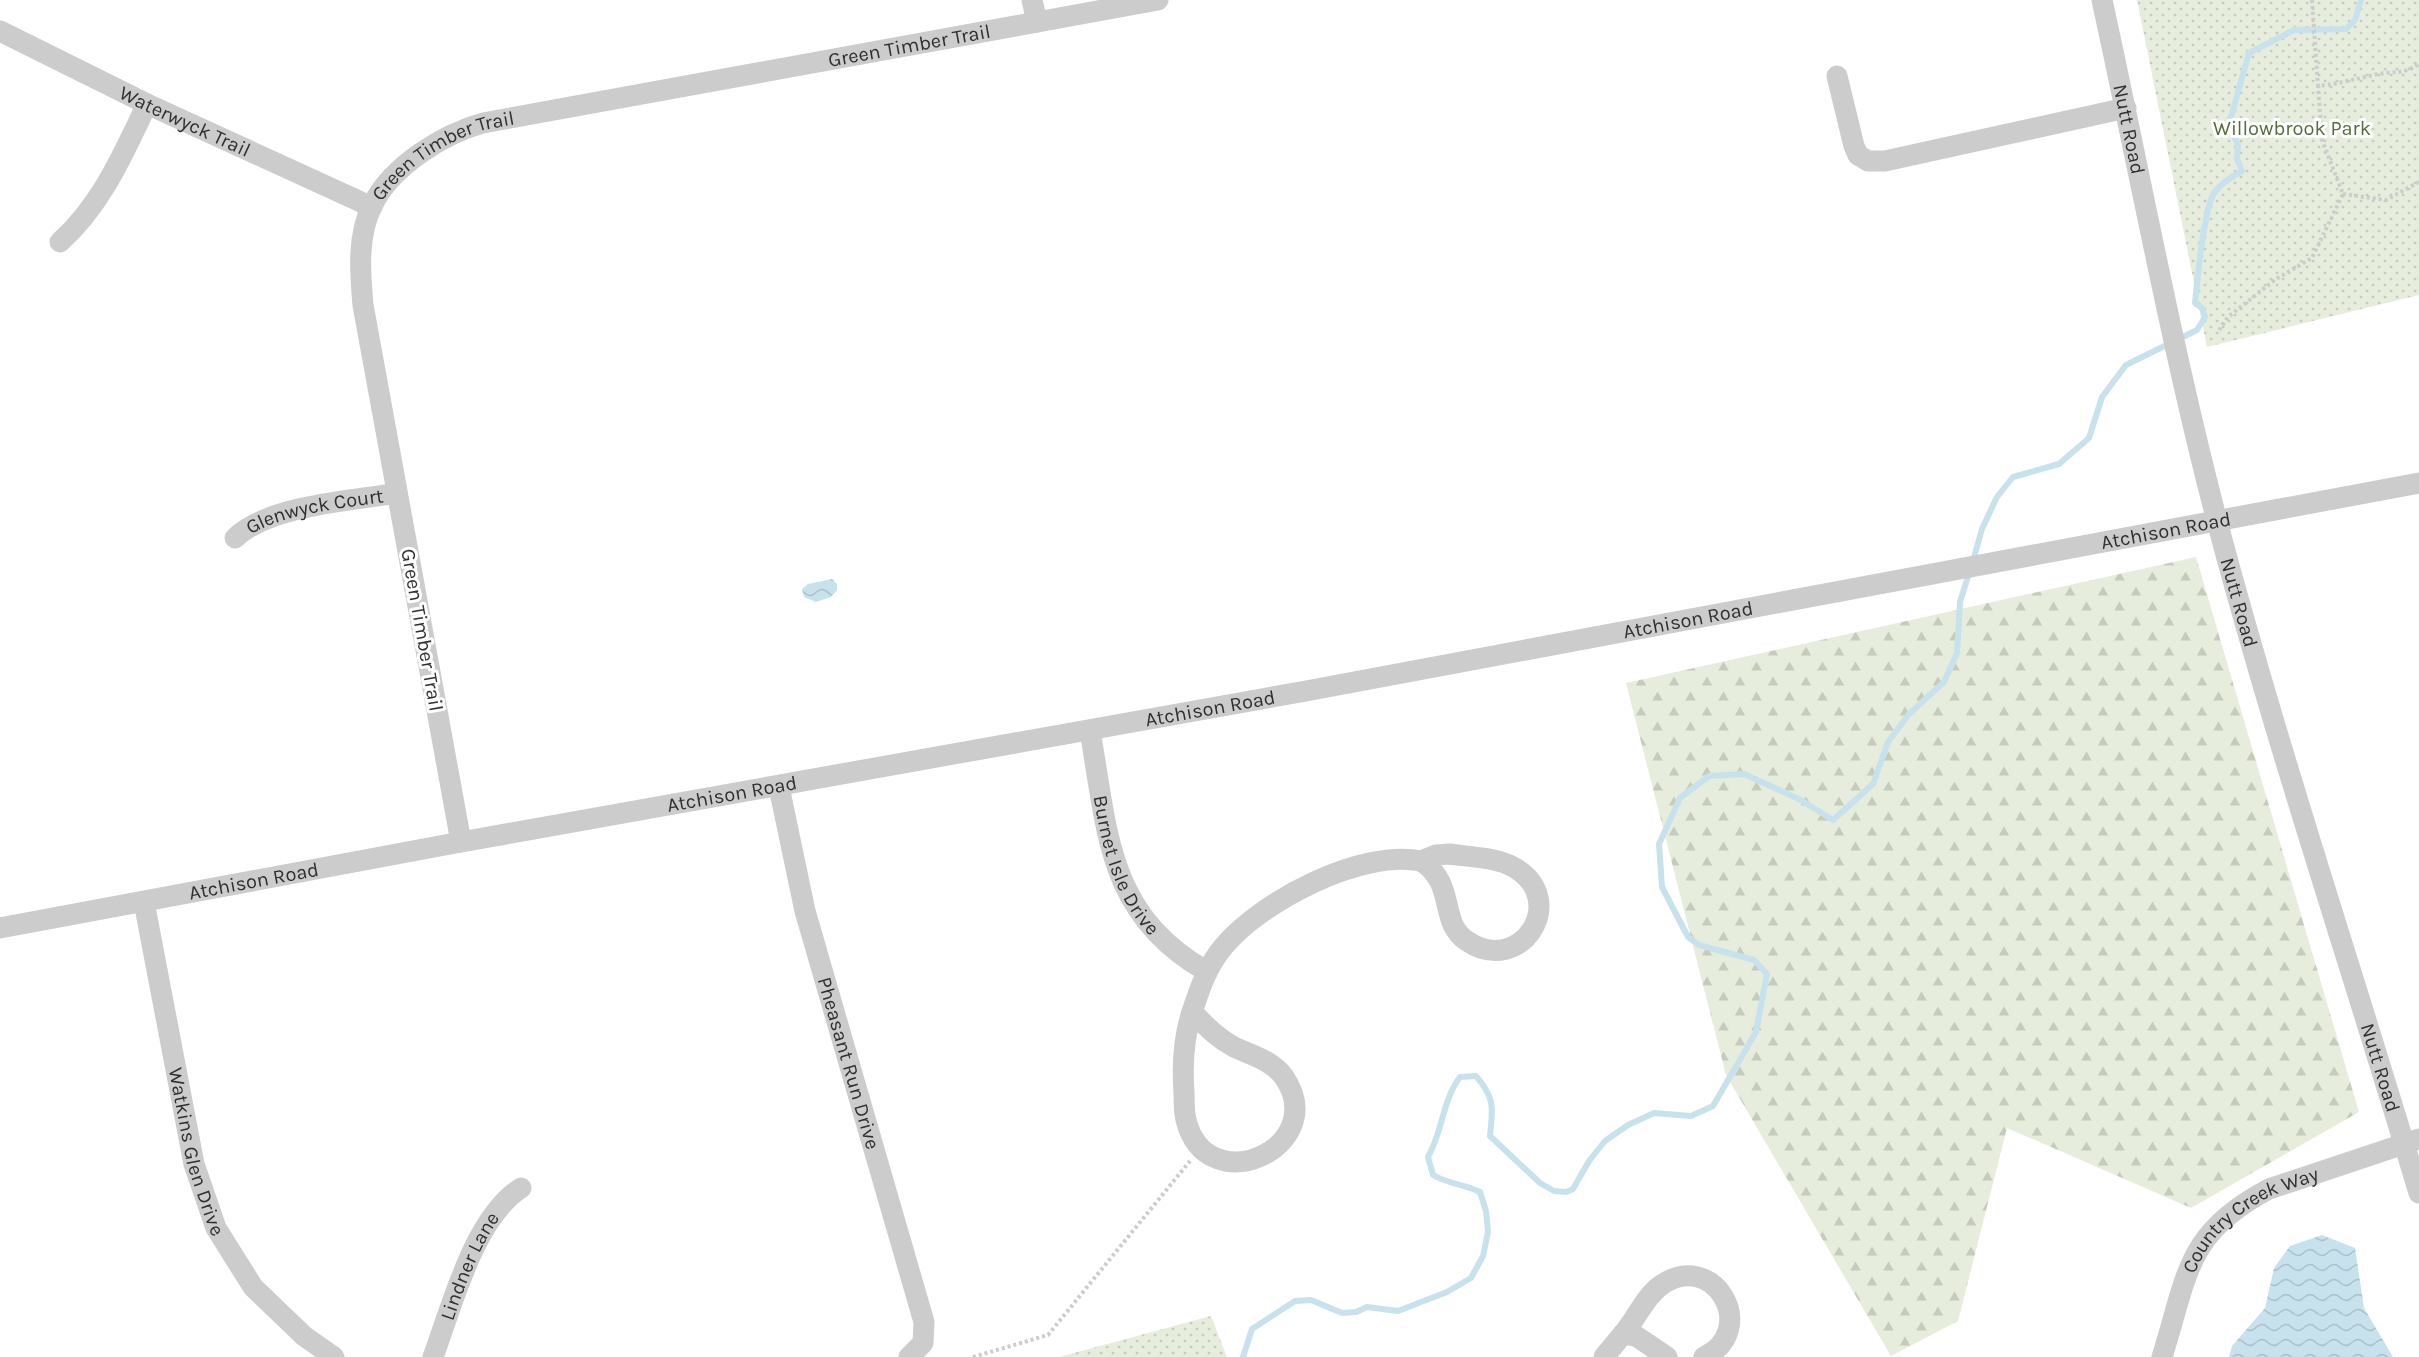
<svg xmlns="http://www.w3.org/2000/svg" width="2419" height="1357" font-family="Karla,sans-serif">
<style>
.forest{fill:url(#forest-firs)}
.park{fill:url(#park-dots)}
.water{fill:url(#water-waves)}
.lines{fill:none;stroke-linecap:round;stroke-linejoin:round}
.stream{stroke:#c7e1ed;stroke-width:6}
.path{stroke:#ccc;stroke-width:4;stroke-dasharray:3 3;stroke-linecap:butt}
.minor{stroke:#ccc;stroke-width:21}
.labels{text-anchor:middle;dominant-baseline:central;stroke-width:6;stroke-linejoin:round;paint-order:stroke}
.street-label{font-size:20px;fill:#2f2f2f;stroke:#fff}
.park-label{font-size:20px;fill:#556d3a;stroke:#fff}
</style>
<defs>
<pattern id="forest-firs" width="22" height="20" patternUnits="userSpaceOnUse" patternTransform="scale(1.5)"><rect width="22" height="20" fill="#e6eddc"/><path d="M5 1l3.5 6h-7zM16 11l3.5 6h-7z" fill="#c6ccbd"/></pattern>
<pattern id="park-dots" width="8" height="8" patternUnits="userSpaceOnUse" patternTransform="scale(1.5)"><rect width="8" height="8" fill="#e6eddc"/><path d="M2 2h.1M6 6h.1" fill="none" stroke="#c6ccbd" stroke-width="1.8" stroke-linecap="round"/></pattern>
<pattern id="water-waves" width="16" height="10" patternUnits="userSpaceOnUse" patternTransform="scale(1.5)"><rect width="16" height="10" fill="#c7e1ed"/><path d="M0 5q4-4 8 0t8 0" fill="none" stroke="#abc1cc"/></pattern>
</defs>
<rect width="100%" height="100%" fill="#fff"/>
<path class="forest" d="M2196 557 2359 1112 2191 1208 2007 1128 1958 1321 1891 1356 1726 1075 1626 683Z"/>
<g class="park">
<path d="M2137 0H2419V295L2207 347Z"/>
<path d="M1211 1316 1227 1357H1059Z"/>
</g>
<g class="water">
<path d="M832 579 837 584V590L831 597 816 602 804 597 802 589 808 584Z"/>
<path d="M2322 1235 2355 1248 2364 1308 2393 1357H2229L2232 1346 2265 1308 2274 1268 2290 1246Z"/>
</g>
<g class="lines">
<g class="stream">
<path d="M1973 561 1982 529 1997 497 2013 477 2059 464 2089 438 2102 397 2126 365 2197 330 2205 317 2202 308 2195 303C2197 281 2204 212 2213 195 2219 184 2232 177 2242 171L2237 159 2238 145 2229 124 2249 53 2294 30 2346 29 2355 20 2361 0"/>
<path d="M1243 1357 1252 1329 1295 1301 1311 1300 1342 1313 1356 1312 1367 1307 1398 1311 1447 1292 1471 1278 1483 1256 1488 1232 1486 1211 1480 1192C1464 1184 1448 1184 1433 1175L1428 1157C1443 1131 1442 1101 1460 1077L1476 1076C1495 1098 1493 1107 1490 1136L1540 1183 1554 1191 1566 1192 1573 1189 1589 1161 1605 1141 1628 1125 1654 1113 1691 1116 1713 1106 1756 1032 1767 974 1754 960 1699 945 1688 937 1662 887 1659 844 1680 798 1709 776 1744 774 1799 799 1833 820 1873 784 1888 742 1909 714 1944 682 1957 653 1960 602 1970 570"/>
</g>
<g class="path">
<path d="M2312 0 2318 86C2338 84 2355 79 2374 75 2393 70 2401 76 2419 64"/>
<path d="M2343 194 2386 200 2419 182"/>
<path d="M2219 330 2228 317 2276 279 2312 258 2343 194 2322 140 2318 86"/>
<path d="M973 1357 1048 1335 1190 1161"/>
</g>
<g class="minor">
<path d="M1032 0 1037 22"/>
<path id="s1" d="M2102 0C2140 174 2172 349 2217 521 2277 747 2352 969 2419 1193"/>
<path id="s2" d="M0 31 147 104 372 207"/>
<path d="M1837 76 1854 146 1858 155 1868 161H1885L2126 108"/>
<path d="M60 242C102 204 123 154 147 104"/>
<path id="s3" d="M235 538C269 505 351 501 397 493"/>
<path id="s4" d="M1090 731C1108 833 1107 914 1206 971"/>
<path id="s5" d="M779 787 805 911 924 1322 923 1343 909 1357"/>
<path id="s6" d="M461 842 363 305C360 272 357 234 373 204 392 166 443 134 483 123L1158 0"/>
<path d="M1449 854C1469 857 1498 857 1515 868 1570 901 1520 977 1467 941 1438 922 1457 884 1421 861L1436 855Z"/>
<path id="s7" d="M144 902 194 1164 216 1228 253 1287 304 1336 334 1357"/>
<path id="s8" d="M0 928 461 842 1306 691 2419 483"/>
<path d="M1192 1012C1205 1025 1217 1038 1234 1047 1251 1055 1272 1060 1284 1077 1332 1147 1207 1204 1186 1120 1184 1112 1184 1102 1184 1093 1182 1065 1183 1039 1192 1012Z"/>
<path d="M1192 1012C1200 988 1207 966 1224 946 1262 901 1361 849 1421 861"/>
<path id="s9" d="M433 1357C452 1306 474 1218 521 1188"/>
<path d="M1604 1357 1623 1334"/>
<path d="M1667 1357 1636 1336 1623 1334C1636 1319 1644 1298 1660 1286 1713 1247 1761 1330 1704 1357"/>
<path id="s10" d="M2162 1357C2188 1275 2185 1233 2269 1189L2419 1139"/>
</g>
</g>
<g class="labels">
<g class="street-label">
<text stroke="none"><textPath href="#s6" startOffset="1222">Green Timber Trail</textPath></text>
<text stroke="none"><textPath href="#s2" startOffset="206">Waterwyck Trail</textPath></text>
<text stroke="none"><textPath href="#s1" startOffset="132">Nutt Road</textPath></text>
<text stroke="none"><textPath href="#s6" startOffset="738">Green Timber Trail</textPath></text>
<text stroke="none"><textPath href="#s3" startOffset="86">Glenwyck Court</textPath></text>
<text stroke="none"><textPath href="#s8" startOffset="2202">Atchison Road</textPath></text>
<text stroke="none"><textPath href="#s1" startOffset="618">Nutt Road</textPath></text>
<text stroke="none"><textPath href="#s8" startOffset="1716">Atchison Road</textPath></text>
<text transform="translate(422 630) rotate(80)">Green Timber Trail</text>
<text stroke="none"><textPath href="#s8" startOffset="1230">Atchison Road</textPath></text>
<text stroke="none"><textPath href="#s8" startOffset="744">Atchison Road</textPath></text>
<text stroke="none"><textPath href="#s4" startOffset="140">Burnet Isle Drive</textPath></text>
<text stroke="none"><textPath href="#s8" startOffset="258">Atchison Road</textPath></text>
<text stroke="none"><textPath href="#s5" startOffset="285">Pheasant Run Drive</textPath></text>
<text stroke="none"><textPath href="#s1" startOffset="1104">Nutt Road</textPath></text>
<text stroke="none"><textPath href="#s7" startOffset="255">Watkins Glen Drive</textPath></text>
<text stroke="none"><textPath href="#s10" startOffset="174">Country Creek Way</textPath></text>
<text stroke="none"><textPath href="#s9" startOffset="98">Lindner Lane</textPath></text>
</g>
<g class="park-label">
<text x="2292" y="128">Willowbrook Park</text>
</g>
</g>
</svg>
